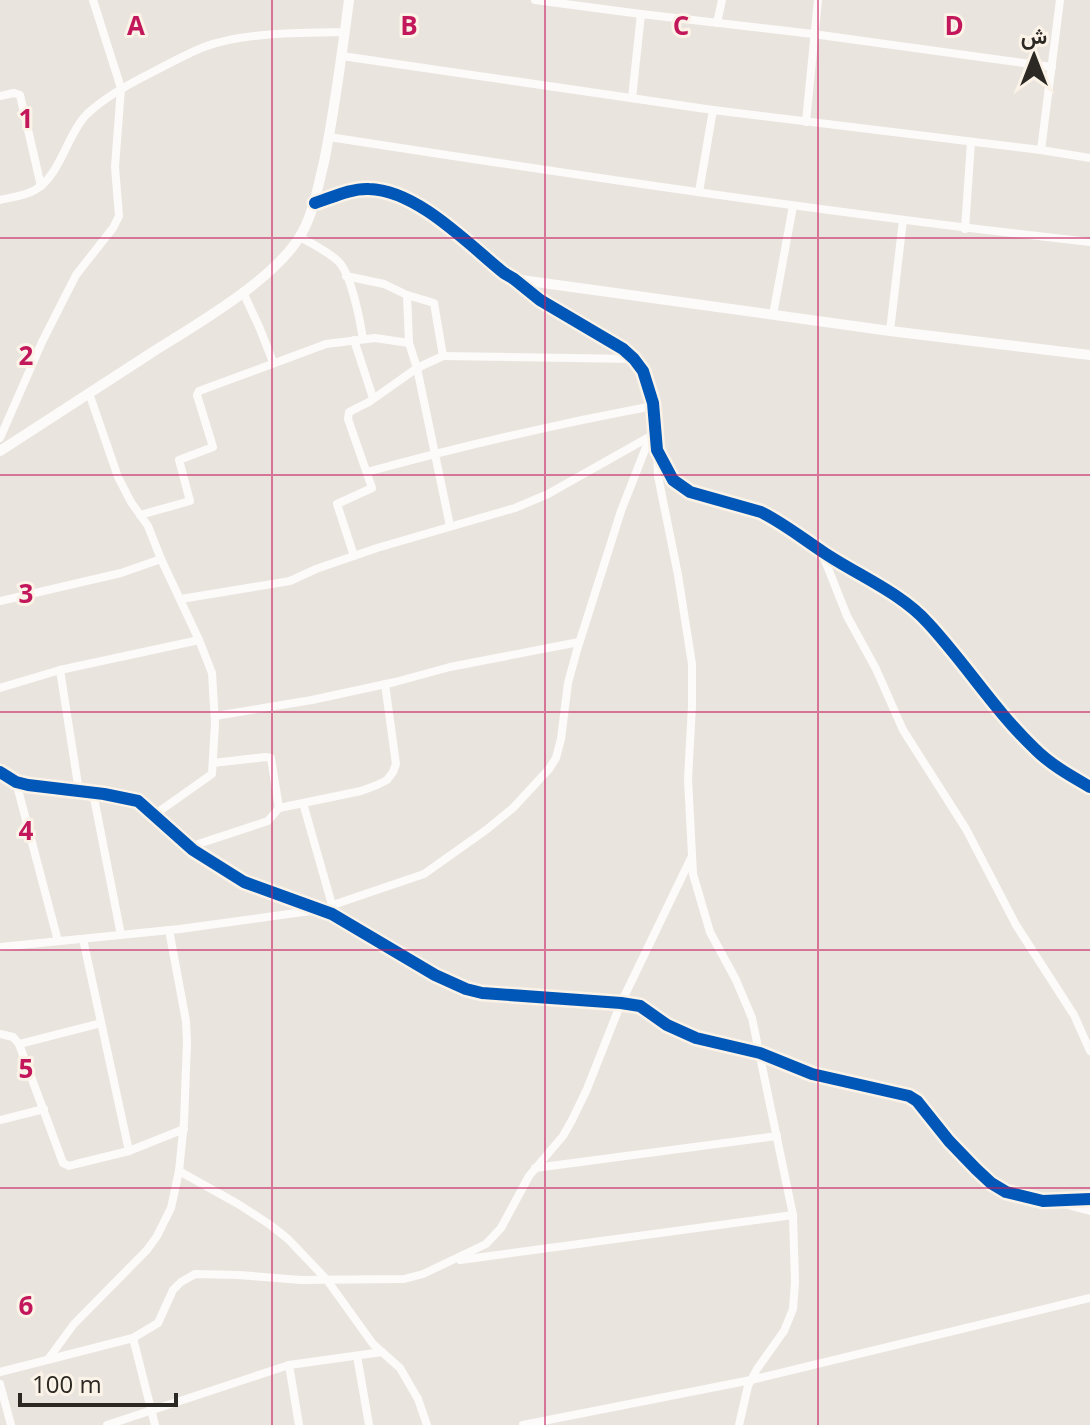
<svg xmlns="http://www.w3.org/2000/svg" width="1090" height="1425" font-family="'Open Sans',Vazirmatn,sans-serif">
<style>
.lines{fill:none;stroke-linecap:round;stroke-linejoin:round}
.minor{stroke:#fcfbfa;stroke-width:8}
.tertiary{stroke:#fcfbfa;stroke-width:10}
.cycleway-casing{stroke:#fbf3e7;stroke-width:17}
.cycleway{stroke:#0057b8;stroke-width:12}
.grid{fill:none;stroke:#c2185b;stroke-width:2;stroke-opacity:0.55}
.grid-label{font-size:26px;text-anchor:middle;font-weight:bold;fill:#c2185b;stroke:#fbf3e7;stroke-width:6;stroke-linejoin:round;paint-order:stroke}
</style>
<rect width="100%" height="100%" fill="#eae4de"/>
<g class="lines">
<g class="minor">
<path d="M535 0 641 14 813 34 1052 67"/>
<path d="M717 23 722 0"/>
<path d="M342 56 713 110 1041 150 1090 158"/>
<path d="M0 96 14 93 20 95 41 186"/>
<path d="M632 98 641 14"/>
<path d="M806 122 818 0"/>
<path d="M329 137C582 176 835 214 1090 242"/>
<path d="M1041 150 1060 0"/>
<path d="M699 192 713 110"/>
<path d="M0 200C11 197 25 196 35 190 61 175 67 134 87 114 105 97 127 85 149 74 167 65 186 54 204 47 244 32 302 33 345 32"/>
<path d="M965 229 971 142"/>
<path d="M300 237C312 244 327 251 338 261 351 273 360 320 363 339"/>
<path d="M346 276 384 284 407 295 434 303 443 356 417 368 369 402 349 412 348 419 372 488 337 504 354 556"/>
<path d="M514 279 540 300 623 349 634 359 643 371 653 403 657 450 673 480 690 492 761 512C783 523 802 538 823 552 857 575 900 592 928 623 966 664 995 711 1035 749 1051 765 1071 776 1090 787"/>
<path d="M243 292 260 329 273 362"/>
<path d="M407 295 409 343 417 368 450 526"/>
<path d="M773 315 793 206"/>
<path d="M890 331 903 220"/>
<path d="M354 340 373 398"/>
<path d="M443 356 634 359"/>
<path d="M89 393 118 477 131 502 148 526 161 559 199 640 212 673 215 723 212 774 154 815"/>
<path d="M0 438 42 342 76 275 113 228 119 216 115 167 121 88 93 0"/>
<path d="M657 450 658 476 678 575 692 664V706L688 779 693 874 710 932 736 980 752 1018 793 1215 795 1282 793 1309 784 1331 757 1369 748 1386 739 1425"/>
<path d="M367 472C461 446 557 424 653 406"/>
<path d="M140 515 190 501 179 460 213 447 197 395 199 391 326 344 375 338 409 343"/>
<path d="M822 553 847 616 876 669 903 730 966 829 1016 925 1074 1015 1090 1051"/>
<path d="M181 599 290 581 316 569 377 548 515 508 548 494 649 437"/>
<path d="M0 601 121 573 161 559"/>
<path d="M60 670 79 791"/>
<path d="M0 688 60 670 199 640"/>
<path d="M215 716 312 700 395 682 450 667 579 642"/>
<path d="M213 763 266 757 271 758 279 808"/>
<path d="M0 772 16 782 28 785 104 794 138 801 193 850 244 882 332 914 435 975 466 989 482 993 621 1003 640 1006 667 1025 696 1038 760 1053 812 1074 909 1096 917 1101 949 1141 976 1169 991 1183 1006 1192 1043 1201 1090 1199"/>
<path d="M16 782 58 941"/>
<path d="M93 793 121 935"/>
<path d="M303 803 332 905"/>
<path d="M189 847 268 821 279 808 361 791 377 785 387 780 393 772 396 764 385 684"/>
<path d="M83 939 129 1151"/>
<path d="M0 947 180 929 318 910 424 874 486 830 513 808 549 769 556 758 561 739 568 683 577 650 621 511 650 437"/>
<path d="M0 1034 13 1037 19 1044 63 1163 69 1166 76 1164 129 1151 184 1129"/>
<path d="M19 1044 101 1023"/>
<path d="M0 1120 44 1109"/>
<path d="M535 1168 777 1136"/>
<path d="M179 1171 238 1204 269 1224 288 1239 327 1280 373 1344 400 1368 418 1399 427 1425"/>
<path d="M1064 1204 1090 1211"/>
<path d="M460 1260 793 1215"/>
<path d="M133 1338 155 1425"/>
<path d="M357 1356 369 1425"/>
<path d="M49 1358 74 1324 147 1250 157 1236 171 1208 179 1171 184 1122 187 1042 186 1021 169 930"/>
<path d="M289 1365 299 1425"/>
<path d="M0 1372 133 1338 158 1323 173 1290 181 1282 195 1274 239 1275 301 1280 404 1279 423 1274 486 1244 501 1228 529 1176 563 1136 572 1120 587 1089 621 1003 692 856"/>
<path d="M0 1384 11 1425"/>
<path d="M107 1425 289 1365 382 1352"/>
<path d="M523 1425 751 1380 1090 1298"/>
</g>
<g class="tertiary">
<path d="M315 203C331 198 351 188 369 189 417 190 468 244 504 273L514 279 890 331 1090 355"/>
<path d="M0 451C49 419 98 387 148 355 193 326 278 279 303 231 314 210 318 186 324 162 335 108 342 54 349 0"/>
</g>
<g class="cycleway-casing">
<g id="cycleway">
<path d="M315 203C331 198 351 188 369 189 417 190 468 244 504 273L514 279 540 300 623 349 634 359 643 371 653 403 657 450 673 480 690 492 761 512C783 523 802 538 823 552 857 575 900 592 928 623 966 664 995 711 1035 749 1051 765 1071 776 1090 787"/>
<path d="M0 772 16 782 28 785 104 794 138 801 193 850 244 882 332 914 435 975 466 989 482 993 621 1003 640 1006 667 1025 696 1038 760 1053 812 1074 909 1096 917 1101 949 1141 976 1169 991 1183 1006 1192 1043 1201 1090 1199"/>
</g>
</g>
<use href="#cycleway" class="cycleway"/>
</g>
<path class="grid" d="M272 0V1425M545 0V1425M818 0V1425M0 238H1090M0 475H1090M0 712H1090M0 950H1090M0 1188H1090"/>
<g class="grid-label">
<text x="136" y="35">A</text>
<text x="409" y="35">B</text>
<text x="681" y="35">C</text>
<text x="954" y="35">D</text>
<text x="26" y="128">1</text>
<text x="26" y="365">2</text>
<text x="26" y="603">3</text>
<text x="26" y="840">4</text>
<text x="26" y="1078">5</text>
<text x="26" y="1315">6</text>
</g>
<g transform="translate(1034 56)" stroke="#fbf3e7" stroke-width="6" paint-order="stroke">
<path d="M0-6L14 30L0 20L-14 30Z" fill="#2c2924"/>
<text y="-12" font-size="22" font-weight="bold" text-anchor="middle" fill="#2c2924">ش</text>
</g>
<path d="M20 1393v12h156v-12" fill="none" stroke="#2c2924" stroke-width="4"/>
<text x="32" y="1393" font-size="24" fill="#2c2924" stroke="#fbf3e7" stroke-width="6" paint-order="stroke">100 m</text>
</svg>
